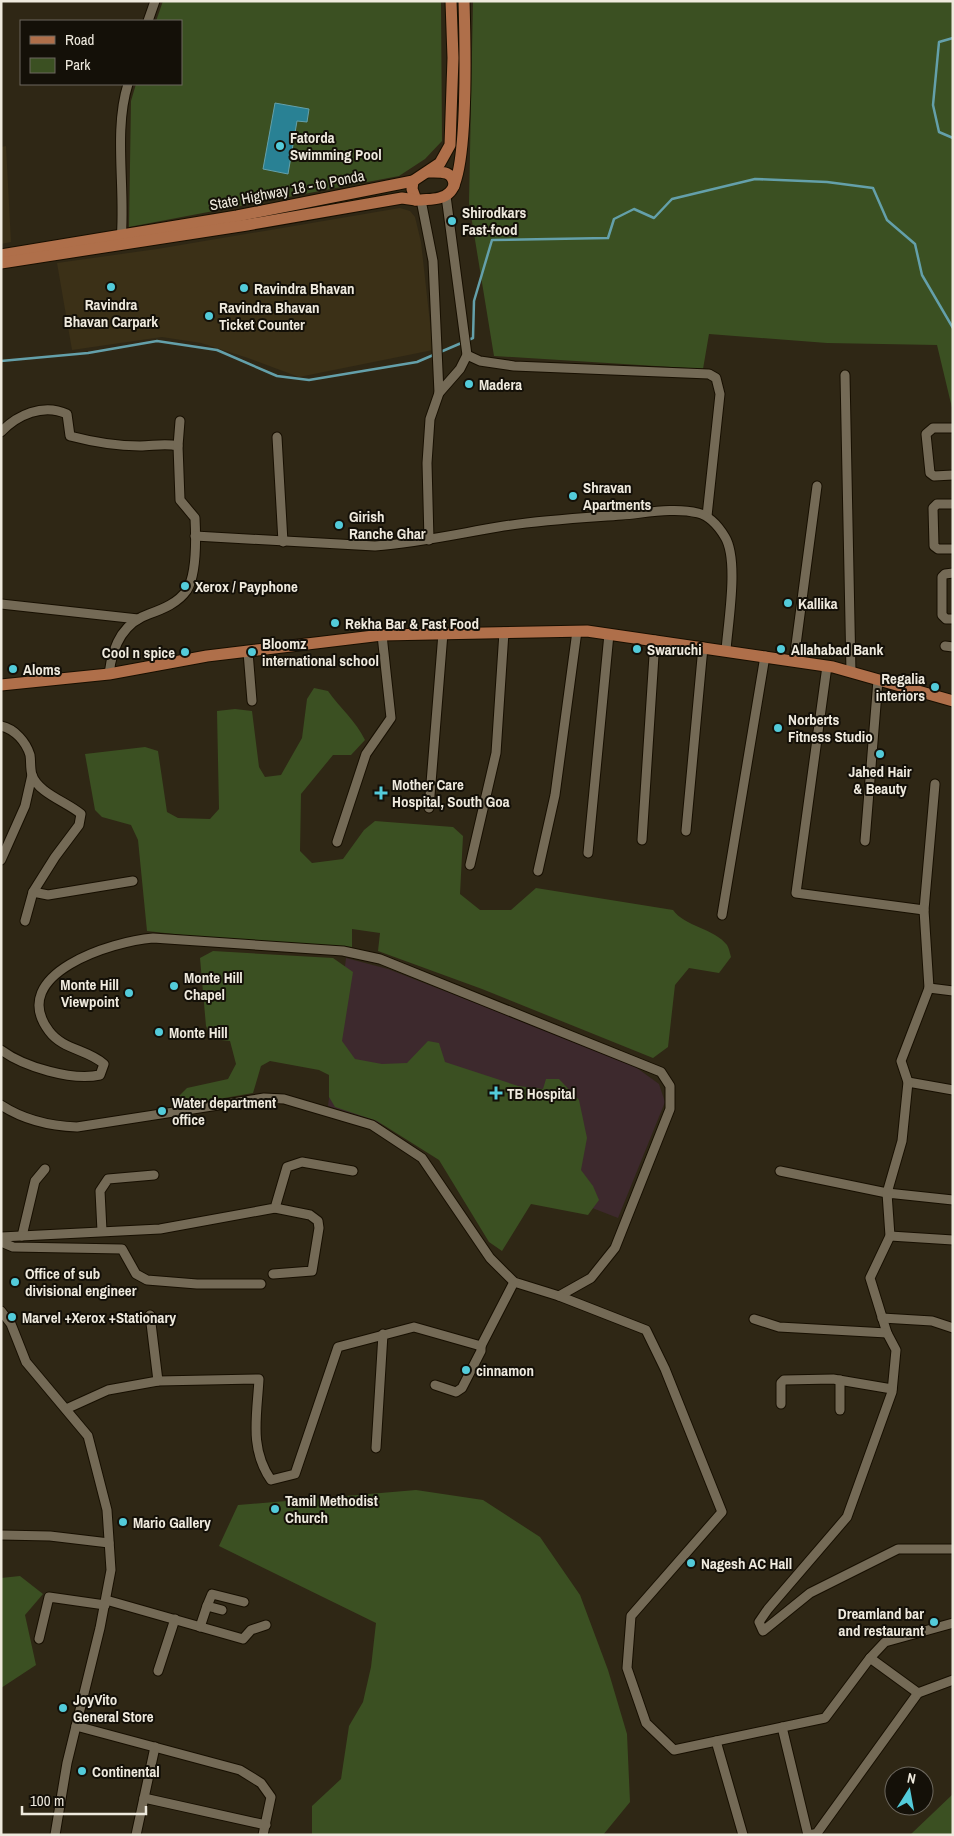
<svg xmlns="http://www.w3.org/2000/svg" width="954" height="1836" font-family="'Archivo Narrow',sans-serif">
<style>
.built{fill:#3b3017}
.medical{fill:#3d292d}
.green{fill:#3b5022}
.water{fill:#298194;stroke:#64a0aa}
.lines{fill:none;stroke-linecap:round;stroke-linejoin:round}
.stream{stroke:#64a0aa;stroke-width:2.5}
.minor-casing{stroke:#170f01;stroke-width:11}
.major-casing{stroke:#170f01;stroke-width:13}
.minor{stroke:#746a56;stroke-width:9}
.major{stroke:#af6f4a;stroke-width:11}
.poi-dot{fill:#53cbda;stroke:#141008;stroke-width:2}
.labels{text-anchor:middle;dominant-baseline:central;stroke-width:4;stroke-linejoin:round;paint-order:stroke}
.poi-label{font-size:15px;font-weight:bold;fill:#efeade;stroke:#141008;text-anchor:start}
.street-label{font-size:15px;fill:#efeade;stroke:#141008}
</style>
<rect width="100%" height="100%" fill="#2f2715"/>
<g class="built">
<path d="M6 146 11 242 1 244V147Z"/>
<path d="M400 208 410 211 415 217 421 242 433 350 299 377 248 358 201 343 162 337 72 350 57 263 157 249Z"/>
</g>
<path class="medical" d="M346 958 388 969 630 1063 659 1084 665 1102 618 1218 528 1183 441 1144 328 1106Z"/>
<g class="green">
<path d="M163 1H441L442 141 425 159 399 176 129 227 131 101 136 84H181V21H156Z"/>
<path d="M473 1H953V412L937 345 827 343 709 334 703 369 494 356 469 203Z"/>
<path d="M314 688 328 691C340 708 356 721 365 740L351 755H333L301 794 300 851 312 863 343 859 364 830 375 821 453 827 463 836 460 894 480 910H511L536 888 673 910C684 926 715 929 727 945 729 948 730 954 731 957L719 973 689 968 675 985 668 1047 653 1058 482 989 378 951 380 933 352 929V947L210 938 147 931 138 840 131 825 102 817 95 810 85 754 145 747 158 751 167 812 178 818 210 819 219 809 217 711 235 709 252 711 259 767 265 777 281 775 302 738 307 699Z"/>
<path d="M213 951 333 958 353 972 342 1041 355 1059 382 1064 407 1063 428 1041 439 1043 445 1062 518 1086 543 1089 546 1079H559L579 1100 587 1138 581 1170 593 1186 599 1200 588 1215 531 1204 502 1251 489 1242 439 1160 377 1121 335 1107 329 1097V1075L319 1070 270 1061 261 1066 253 1093 184 1105 179 1096 187 1088 228 1079 236 1064 230 1041 212 1039 206 1026 200 958Z"/>
<path d="M416 1490 483 1500 540 1537 580 1595 608 1670 627 1734 630 1802 603 1835H312V1806L341 1779 349 1726 363 1702 371 1667 376 1623 219 1546 238 1505Z"/>
<path d="M20 1576 43 1594 25 1615 36 1665 1 1688V1578Z"/>
<path d="M953 1794V1835H910Z"/>
</g>
<path class="water" d="M275 103 309 109 307 122 297 121 288 174 263 169Z"/>
<g class="lines">
<g class="stream">
<path d="M953 38 939 42 933 105 939 132 953 138"/>
<path d="M1 361 88 353 157 341 217 350 277 376 309 380 417 362 473 338 474 301 492 240 608 238 614 219 634 209 654 218 672 199 755 179 827 182 873 188 887 220 915 244 922 275 953 328"/>
</g>
<g class="minor-casing">
<g id="minor">
<path d="M148 21 155 1"/>
<path d="M421 200 433 261 439 393"/>
<path d="M121 240C126 191 113 131 128 84"/>
<path d="M467 355 480 361 514 366 709 374 716 378 720 394 707 516"/>
<path d="M845 375 851 672"/>
<path d="M953 428H933L926 434 930 473 934 476 953 475"/>
<path d="M1 432C17 415 43 403 67 414L70 436C93 442 116 446 140 446 153 446 165 443 178 446L180 500 195 518C196 537 197 573 187 590 178 603 163 609 149 614 122 623 112 648 109 674"/>
<path d="M277 437 283 542"/>
<path d="M178 446 180 421"/>
<path d="M953 504H937L933 508 934 546 938 549H953"/>
<path d="M195 536 375 546C417 543 457 534 498 527 539 520 581 518 622 515 646 513 675 507 698 513 710 516 719 527 725 537 739 560 728 623 726 650"/>
<path d="M429 540 427 463 430 419 439 393 460 369 467 355 446 196"/>
<path d="M953 573 945 574 942 577V615L946 619H953"/>
<path d="M1 604 138 619"/>
<path d="M945 646 953 647"/>
<path d="M248 652 252 701"/>
<path d="M794 660 817 486"/>
<path d="M827 666 796 893 924 910 935 784"/>
<path d="M1 726C15 729 26 742 30 755 31 761 30 769 32 775 38 793 67 802 81 814L79 825 55 857 33 892 25 921"/>
<path d="M429 808 443 633"/>
<path d="M686 831 703 647"/>
<path d="M642 840 655 640"/>
<path d="M865 841 878 680"/>
<path d="M337 842 366 754 391 718 382 635"/>
<path d="M588 853 609 634"/>
<path d="M1 860 25 806 32 775"/>
<path d="M470 865 496 753 504 632"/>
<path d="M538 871 555 795 577 631"/>
<path d="M33 892 48 895 133 881"/>
<path d="M924 910 929 988"/>
<path d="M722 915 765 656"/>
<path d="M1 1050C24 1067 72 1081 100 1075L104 1064C87 1049 63 1050 49 1031 6 974 113 941 153 938L343 951 380 959 661 1072 670 1086V1109L615 1248 591 1278 559 1296 514 1282 490 1258 422 1158 372 1125 284 1099 264 1098 77 1127C51 1126 24 1120 1 1105"/>
<path d="M908 1082 953 1090"/>
<path d="M780 1171 887 1193 902 1141 908 1082 901 1061 929 988 953 991"/>
<path d="M953 1200 887 1193 890 1236 870 1278 887 1333 896 1350 892 1392 847 1517 768 1609 759 1622 763 1631 810 1593 898 1549H953"/>
<path d="M102 1231 100 1191 108 1179 154 1175"/>
<path d="M22 1236 35 1181 45 1169"/>
<path d="M890 1236 953 1240"/>
<path d="M1 1237 160 1229 275 1208 287 1167 302 1162 353 1171"/>
<path d="M1 1242 13 1247 122 1249 136 1274 147 1280 197 1284H261"/>
<path d="M273 1274 312 1271 319 1228 318 1221 310 1215 275 1208"/>
<path d="M559 1296 646 1330 665 1369 722 1512 631 1616 627 1668 646 1723 674 1750 825 1718 870 1658 918 1693 953 1680"/>
<path d="M1 1311 11 1324 26 1362 88 1436 107 1510 111 1570 100 1628 67 1763 55 1835"/>
<path d="M150 1315 158 1381 259 1379C257 1416 249 1448 271 1480L295 1474 338 1347 414 1327 481 1346 514 1282"/>
<path d="M882 1318 932 1321 953 1328"/>
<path d="M754 1319 779 1327 887 1333"/>
<path d="M435 1385 456 1392 462 1388 481 1351V1346"/>
<path d="M781 1404V1383L784 1380 833 1379 892 1389"/>
<path d="M66 1409 108 1390 158 1381"/>
<path d="M840 1410V1380"/>
<path d="M376 1448 383 1334"/>
<path d="M1 1535 50 1536 109 1543"/>
<path d="M106 1600 243 1639 251 1630 266 1625"/>
<path d="M207 1606 212 1594 244 1602"/>
<path d="M200 1627 207 1606 222 1610"/>
<path d="M39 1639 49 1597 105 1605"/>
<path d="M870 1658 885 1642 953 1623"/>
<path d="M158 1671 175 1619"/>
<path d="M76 1726 240 1770 261 1783 271 1797 263 1835"/>
<path d="M782 1727 808 1835"/>
<path d="M716 1741 743 1835"/>
<path d="M144 1798 266 1825"/>
<path d="M136 1835 155 1747"/>
<path d="M809 1835 817 1833 918 1693"/>
</g>
</g>
<g class="major-casing">
<g id="major">
<path d="M428 172C440 172 454 170 454 186"/>
<path d="M413 181 412 189 416 200H421C430 199 443 200 450 192 469 172 465 34 464 1"/>
<path d="M1 255 237 216 413 181 440 163 450 145 453 58 451 1"/>
<path d="M1 263 247 225 402 198 416 200"/>
<path d="M1 685 109 674 207 656 382 635 587 631 833 667 953 701"/>
</g>
</g>
<use href="#minor" class="minor"/>
<use href="#major" class="major"/>
</g>
<g class="poi-dot">
<circle cx="280" cy="146" r="5"/>
<circle cx="452" cy="221" r="5"/>
<circle cx="111" cy="287" r="5"/>
<circle cx="244" cy="288" r="5"/>
<circle cx="209" cy="316" r="5"/>
<circle cx="469" cy="384" r="5"/>
<circle cx="573" cy="496" r="5"/>
<circle cx="339" cy="525" r="5"/>
<circle cx="185" cy="586" r="5"/>
<circle cx="788" cy="603" r="5"/>
<circle cx="335" cy="623" r="5"/>
<circle cx="637" cy="649" r="5"/>
<circle cx="781" cy="649" r="5"/>
<circle cx="185" cy="652" r="5"/>
<circle cx="252" cy="652" r="5"/>
<circle cx="13" cy="669" r="5"/>
<circle cx="935" cy="687" r="5"/>
<circle cx="778" cy="728" r="5"/>
<circle cx="880" cy="754" r="5"/>
<path d="M378.5 785.5h5v5h5v5h-5v5h-5v-5h-5v-5h5z"/>
<circle cx="174" cy="986" r="5"/>
<circle cx="129" cy="993" r="5"/>
<circle cx="159" cy="1032" r="5"/>
<path d="M493.5 1085.5h5v5h5v5h-5v5h-5v-5h-5v-5h5z"/>
<circle cx="162" cy="1111" r="5"/>
<circle cx="15" cy="1282" r="5"/>
<circle cx="12" cy="1317" r="5"/>
<circle cx="466" cy="1370" r="5"/>
<circle cx="275" cy="1509" r="5"/>
<circle cx="123" cy="1522" r="5"/>
<circle cx="691" cy="1563" r="5"/>
<circle cx="934" cy="1622" r="5"/>
<circle cx="63" cy="1708" r="5"/>
<circle cx="82" cy="1771" r="5"/>
</g>
<g class="labels">
<g class="poi-label">
<text x="290" y="137">Fatorda<tspan x="290" dy="17">Swimming Pool</tspan></text>
<text x="462" y="212">Shirodkars<tspan x="462" dy="17">Fast-food</tspan></text>
<text x="254" y="288">Ravindra Bhavan</text>
<text x="111" y="304" text-anchor="middle">Ravindra<tspan x="111" dy="17">Bhavan Carpark</tspan></text>
<text x="219" y="307">Ravindra Bhavan<tspan x="219" dy="17">Ticket Counter</tspan></text>
<text x="479" y="384">Madera</text>
<text x="583" y="487">Shravan<tspan x="583" dy="17">Apartments</tspan></text>
<text x="349" y="516">Girish<tspan x="349" dy="17">Ranche Ghar</tspan></text>
<text x="195" y="586">Xerox / Payphone</text>
<text x="798" y="603">Kallika</text>
<text x="345" y="623">Rekha Bar &amp; Fast Food</text>
<text x="262" y="643">Bloomz<tspan x="262" dy="17">international school</tspan></text>
<text x="647" y="649">Swaruchi</text>
<text x="791" y="649">Allahabad Bank</text>
<text x="175" y="652" text-anchor="end">Cool n spice</text>
<text x="23" y="669">Aloms</text>
<text x="925" y="678" text-anchor="end">Regalia<tspan x="925" dy="17">interiors</tspan></text>
<text x="788" y="719">Norberts<tspan x="788" dy="17">Fitness Studio</tspan></text>
<text x="880" y="771" text-anchor="middle">Jahed Hair<tspan x="880" dy="17">&amp; Beauty</tspan></text>
<text x="392" y="784">Mother Care<tspan x="392" dy="17">Hospital, South Goa</tspan></text>
<text x="184" y="977">Monte Hill<tspan x="184" dy="17">Chapel</tspan></text>
<text x="119" y="984" text-anchor="end">Monte Hill<tspan x="119" dy="17">Viewpoint</tspan></text>
<text x="169" y="1032">Monte Hill</text>
<text x="507" y="1093">TB Hospital</text>
<text x="172" y="1102">Water department<tspan x="172" dy="17">office</tspan></text>
<text x="25" y="1273">Office of sub<tspan x="25" dy="17">divisional engineer</tspan></text>
<text x="22" y="1317">Marvel +Xerox +Stationary</text>
<text x="476" y="1370">cinnamon</text>
<text x="285" y="1500">Tamil Methodist<tspan x="285" dy="17">Church</tspan></text>
<text x="133" y="1522">Mario Gallery</text>
<text x="701" y="1563">Nagesh AC Hall</text>
<text x="924" y="1613" text-anchor="end">Dreamland bar<tspan x="924" dy="17">and restaurant</tspan></text>
<text x="73" y="1699">JoyVito<tspan x="73" dy="17">General Store</tspan></text>
<text x="92" y="1771">Continental</text>
</g>
<g class="street-label">
<text transform="translate(287 190) rotate(-11)">State Highway 18 - to Ponda</text>
</g>
</g>
<rect width="954" height="1836" fill="none" stroke="#efeade" stroke-width="5"/>
<rect x="20" y="20" width="162" height="65" fill="#141008" stroke="#6c675e"/>
<rect x="30" y="36" width="25" height="8" fill="#af6f4a" stroke="#6c675e"/>
<text x="65" y="45" font-size="15" fill="#efeade">Road</text>
<rect x="30" y="58" width="25" height="15" fill="#3b5022" stroke="#6c675e"/>
<text x="65" y="70" font-size="15" fill="#efeade">Park</text>
<g transform="translate(909 1791) rotate(11)"><circle r="24" fill="#141008" stroke="#6c675e"/>
<path d="M0-4L9 19L0 12L-9 19Z" fill="#53cbda"/>
<text y="-8" font-size="14" font-weight="bold" text-anchor="middle" fill="#efeade">N</text>
</g>
<path d="M22 1806v8h124v-8" fill="none" stroke="#efeade" stroke-width="2.5"/>
<text x="30" y="1806" font-size="15" fill="#efeade" stroke="#141008" stroke-width="4" paint-order="stroke">100 m</text>
</svg>
